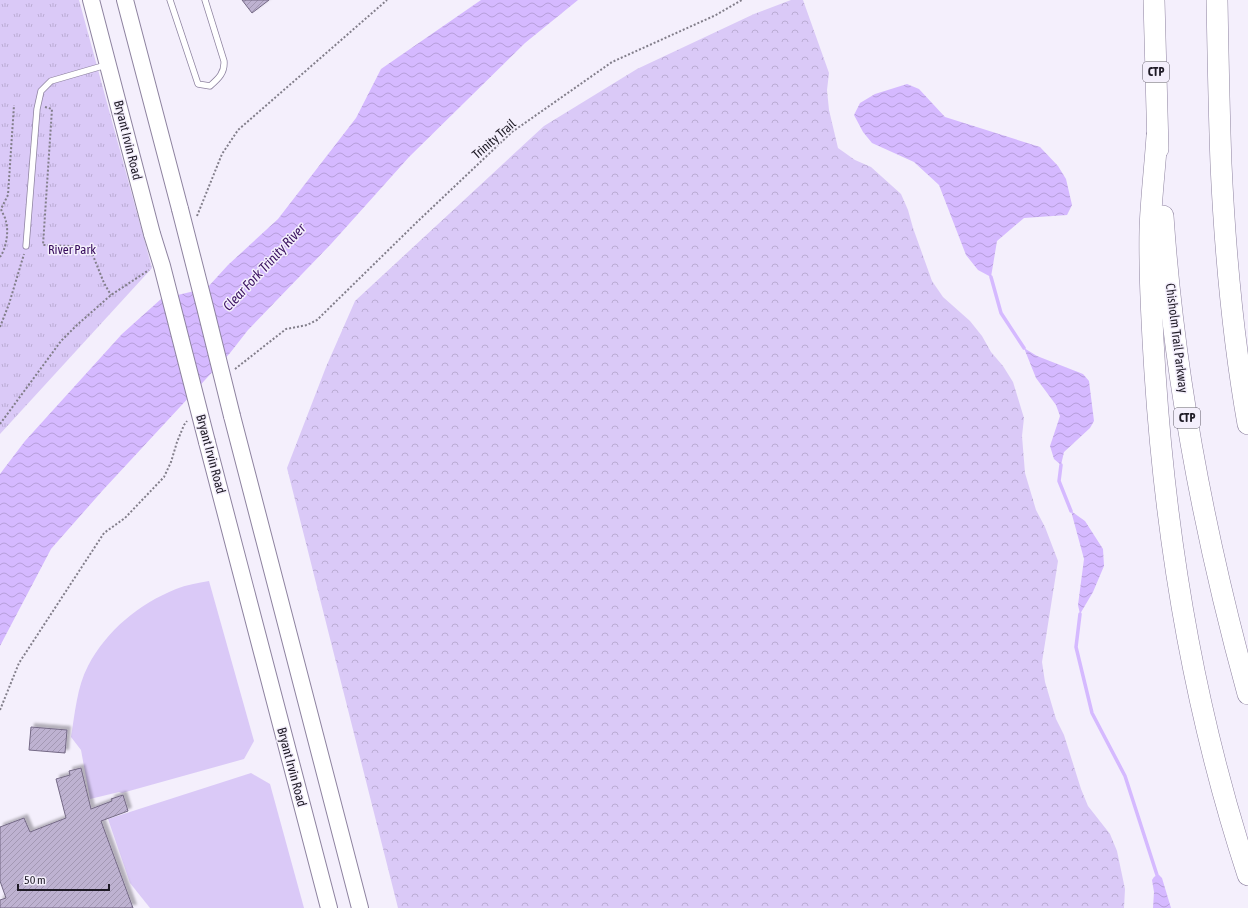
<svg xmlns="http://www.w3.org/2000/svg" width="1248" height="908" font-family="'Asap Condensed',sans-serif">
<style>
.grass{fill:#dac9f7}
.forest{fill:url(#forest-crowns)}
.park{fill:url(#park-tufts)}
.water{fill:url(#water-waves)}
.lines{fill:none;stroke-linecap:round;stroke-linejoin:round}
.stream{stroke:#d5b9ff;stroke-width:3.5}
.building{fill:url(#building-hatch);stroke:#746985;filter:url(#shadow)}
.lane-casing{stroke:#8e83a0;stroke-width:7}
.secondary-casing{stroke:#8e83a0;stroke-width:18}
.highway-casing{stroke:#8e83a0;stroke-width:22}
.path{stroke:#827e8a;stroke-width:2;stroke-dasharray:2 2;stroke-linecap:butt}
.lane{stroke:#fff;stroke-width:5.5}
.secondary{stroke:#fff;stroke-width:16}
.highway{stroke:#fff;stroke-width:21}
.secondary-bridge-casing{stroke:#8e83a0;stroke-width:18;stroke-linecap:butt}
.secondary-bridge{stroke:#fff;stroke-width:16}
.labels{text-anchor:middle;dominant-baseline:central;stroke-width:3;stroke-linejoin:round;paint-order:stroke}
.shield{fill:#f4effc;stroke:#5e5a66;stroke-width:1}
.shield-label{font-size:12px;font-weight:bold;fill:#1e1a25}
.street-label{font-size:13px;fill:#1e1a25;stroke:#f4effc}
.park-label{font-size:13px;fill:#370c5c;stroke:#f4effc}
.water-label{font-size:14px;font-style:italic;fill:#3c1362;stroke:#f4effc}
</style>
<defs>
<pattern id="forest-crowns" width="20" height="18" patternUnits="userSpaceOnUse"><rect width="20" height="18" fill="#dac9f7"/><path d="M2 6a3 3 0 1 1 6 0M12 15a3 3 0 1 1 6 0" fill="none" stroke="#bbacd4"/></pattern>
<pattern id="park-tufts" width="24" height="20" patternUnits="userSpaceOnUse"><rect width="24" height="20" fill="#dac9f7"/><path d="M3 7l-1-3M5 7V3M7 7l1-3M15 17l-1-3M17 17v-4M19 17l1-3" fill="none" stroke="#bbacd4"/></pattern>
<pattern id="water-waves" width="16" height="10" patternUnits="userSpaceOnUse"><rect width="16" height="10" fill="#d5b9ff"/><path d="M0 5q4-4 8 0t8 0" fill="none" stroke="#b69eda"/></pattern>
<pattern id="building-hatch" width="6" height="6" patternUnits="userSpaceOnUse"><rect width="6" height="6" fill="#beb2d1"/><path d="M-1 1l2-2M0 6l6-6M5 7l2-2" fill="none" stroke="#a398b3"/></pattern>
<filter id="shadow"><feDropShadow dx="3.5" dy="-3.5" stdDeviation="1" flood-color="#0004"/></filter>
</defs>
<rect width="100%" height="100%" fill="#f4effc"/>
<g class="grass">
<path d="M209 581 254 741 244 759 122 793 119 792 90 799 81 750 71 737C75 713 77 687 88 666 107 630 139 604 176 589 186 585 198 583 209 581Z"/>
<path d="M251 773 270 784 304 908H150L130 883 108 819Z"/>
</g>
<path class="forest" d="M791 0H803L829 73 827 90 829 110 838 148 855 160 871 167 901 194 908 210 913 228 932 281 943 297 970 321 982 336 991 352 1003 366 1013 382 1024 418 1022 436 1025 473 1036 510 1045 527 1058 561 1042 662 1045 682 1056 719 1064 735 1081 789 1088 806 1110 834 1117 851 1125 889 1124 908H398L287 468 326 367 355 301 544 126 637 69 754 14Z"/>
<path class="park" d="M0 0H79L152 268 0 434Z"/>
<g class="water">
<path d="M481 0H578L525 43 409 157 331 244 248 330 230 353 103 490 51 549 0 646V474L25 441 122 334 161 299 207 288 228 265 278 219 356 118 381 69Z"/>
<path d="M907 84 919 89 945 117 1040 147 1058 166 1066 179 1072 205 1067 215 1024 218 997 241 991 277 978 270 966 255 939 185 914 162 872 143 863 132 854 115 860 103 875 94Z"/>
<path d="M1024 348 1037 356 1083 374 1089 381 1094 421 1090 428 1064 452 1061 465 1054 459 1050 446 1060 416 1056 405 1036 378Z"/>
<path d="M1071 511 1085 521 1103 549 1104 566 1093 592 1080 614 1078 605 1084 559Z"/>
<path d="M1157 875H1159L1162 878 1171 908H1153L1154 892 1152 880 1154 877Z"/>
</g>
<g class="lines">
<g class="stream">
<path d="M991 277 1001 313 1024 348"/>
<path d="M1061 465 1059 481 1071 511"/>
<path d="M1080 614 1076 647 1092 713 1125 776 1157 875"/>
</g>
</g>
<g class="building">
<path d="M242 0H269L252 13Z"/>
<path d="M31 727 67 730 65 753 29 750Z"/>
<path d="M81 768 91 809 112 801 111 799 123 795 128 811 101 821 133 908H0V900L6 898 0 881V827L24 818 30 832 66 818 56 779 70 775 69 771Z"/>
</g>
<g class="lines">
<g class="lane-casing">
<g id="lane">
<path d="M170 0 198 84 210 86C218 79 225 73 224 61L205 0"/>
<path d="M26 246 37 109 41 91 51 81 106 65"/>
</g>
</g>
<g class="secondary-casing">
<g id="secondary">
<path d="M91 0 152 234"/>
<path d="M125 0 180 209"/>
<path d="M232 416 360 908"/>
<path d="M207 442 329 908"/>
</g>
</g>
<g class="highway-casing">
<g id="highway">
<path d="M1154 0 1158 149"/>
<path d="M1217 0C1218 55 1219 110 1221 164 1225 251 1233 339 1248 424"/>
<path d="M1157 136C1155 167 1151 199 1150 230 1149 277 1152 326 1155 373 1166 542 1195 714 1248 875"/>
<path d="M1163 216C1174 378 1205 538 1248 694"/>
</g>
</g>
<g class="path">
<path d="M45 107 52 109 43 245 72 246 88 249 92 253 104 283 111 295"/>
<path d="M197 216 222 154 238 130 387 0"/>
<path d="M0 257C6 249 9 232 6 222 6 218 2 213 1 209L8 195 14 105"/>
<path d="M0 327 9 304 24 254"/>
<path d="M235 369 286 329 307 325 317 320 417 222 512 132 612 62 716 15 742 0"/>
<path d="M0 424 61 341 77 325 111 295 149 270"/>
<path d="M0 710 19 663 104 533 125 518 164 477 171 462 177 442 184 425 187 421"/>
</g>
<use href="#lane" class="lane"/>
<use href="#secondary" class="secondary"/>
<use href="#highway" class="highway"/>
<g class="secondary-bridge-casing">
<g id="secondary-bridge">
<path d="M180 209 205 307 232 416"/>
<path d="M152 234 162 266 207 442"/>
</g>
</g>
<use href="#secondary-bridge" class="secondary-bridge"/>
</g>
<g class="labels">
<g class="shield">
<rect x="1143" y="62" width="26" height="20" rx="3"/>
<rect x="1174" y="408" width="26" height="20" rx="3"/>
</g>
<g class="shield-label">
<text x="1156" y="72">CTP</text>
<text x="1187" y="418">CTP</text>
</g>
<g class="street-label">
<text transform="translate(494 139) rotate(-41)">Trinity Trail</text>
<text transform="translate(128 140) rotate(76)">Bryant Irvin Road</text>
<text transform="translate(1177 338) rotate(83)">Chisholm Trail Parkway</text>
<text transform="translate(211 454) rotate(75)">Bryant Irvin Road</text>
<text transform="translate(292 767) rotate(75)">Bryant Irvin Road</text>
</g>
<g class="park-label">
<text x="72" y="249">River Park</text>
</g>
<g class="water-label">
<text transform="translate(264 267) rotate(-47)">Clear Fork Trinity River</text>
</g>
</g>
<path d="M18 884v6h91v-6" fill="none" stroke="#1e1a25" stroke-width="2"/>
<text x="24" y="884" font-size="12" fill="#1e1a25" stroke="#f4effc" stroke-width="3" paint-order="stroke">50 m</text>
</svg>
